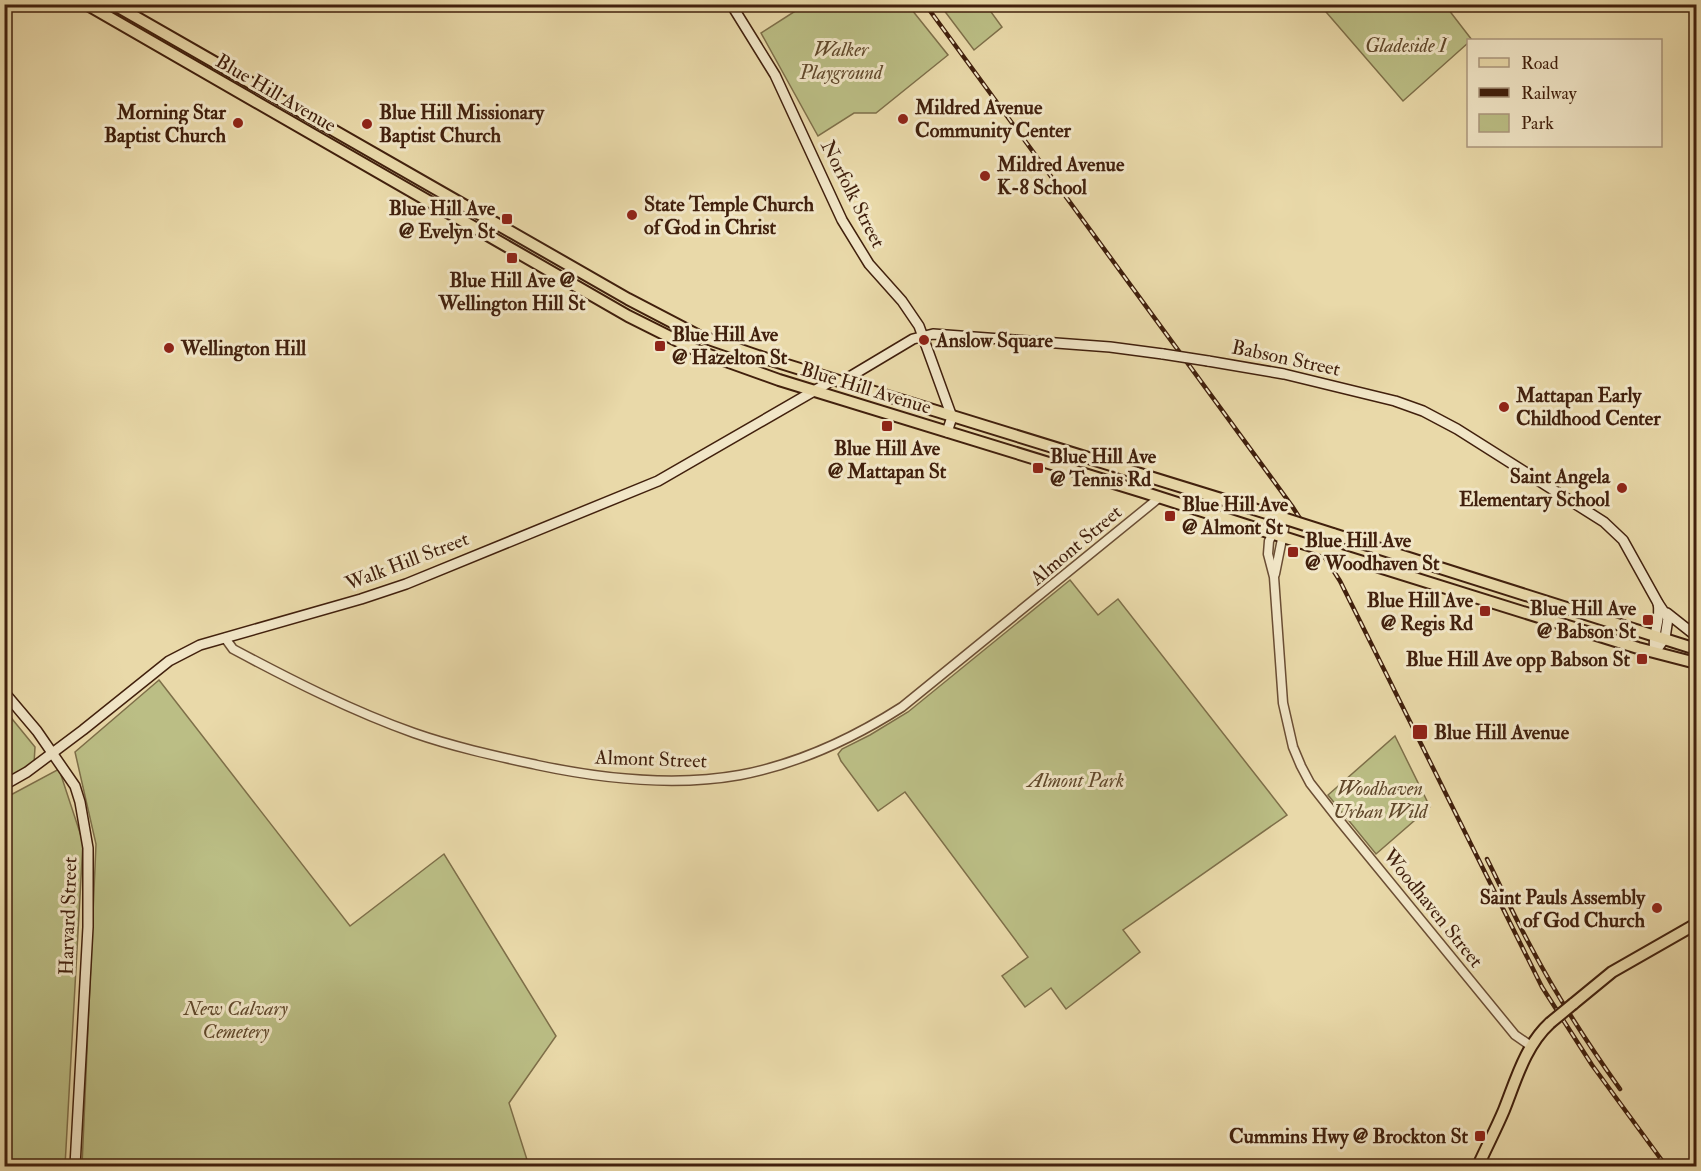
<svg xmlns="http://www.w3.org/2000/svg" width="1701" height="1171" font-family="'IM FELL Double Pica',serif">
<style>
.green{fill:#bbbe85;stroke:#7e6f49;stroke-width:1.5}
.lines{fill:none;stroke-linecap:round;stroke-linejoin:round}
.tertiary-casing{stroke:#6b4e34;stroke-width:11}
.secondary-casing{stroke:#41200d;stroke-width:12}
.primary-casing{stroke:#41200d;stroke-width:14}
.trunk-casing{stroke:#41200d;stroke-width:14}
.tertiary{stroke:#f1e6c7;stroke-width:8}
.secondary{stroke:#f1e6c7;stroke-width:9}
.primary{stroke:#e9d9a9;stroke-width:10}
.trunk{stroke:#e9d9a9;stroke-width:10}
.rail-casing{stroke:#41200d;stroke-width:4.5}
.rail{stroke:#f1e6c7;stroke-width:2;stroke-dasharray:7;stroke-linecap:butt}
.secondary-bridge-casing{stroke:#41200d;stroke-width:12;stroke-linecap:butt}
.primary-bridge-casing{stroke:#41200d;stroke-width:14;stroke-linecap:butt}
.trunk-bridge-casing{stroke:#41200d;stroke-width:14;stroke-linecap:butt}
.secondary-bridge{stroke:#f1e6c7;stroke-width:9}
.primary-bridge{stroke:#e9d9a9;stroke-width:10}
.trunk-bridge{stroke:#e9d9a9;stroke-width:10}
.poi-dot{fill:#8f2418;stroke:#f1e6c7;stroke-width:2}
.labels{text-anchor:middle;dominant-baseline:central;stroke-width:6;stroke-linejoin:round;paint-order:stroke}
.park-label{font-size:20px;font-style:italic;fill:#60482b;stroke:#f1e6c7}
.street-label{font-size:20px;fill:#41200d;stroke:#f1e6c7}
.poi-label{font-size:20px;font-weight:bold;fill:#41200d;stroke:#f1e6c7;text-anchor:start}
</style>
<rect width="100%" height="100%" fill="#e9d9a9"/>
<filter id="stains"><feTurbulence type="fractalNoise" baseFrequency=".00333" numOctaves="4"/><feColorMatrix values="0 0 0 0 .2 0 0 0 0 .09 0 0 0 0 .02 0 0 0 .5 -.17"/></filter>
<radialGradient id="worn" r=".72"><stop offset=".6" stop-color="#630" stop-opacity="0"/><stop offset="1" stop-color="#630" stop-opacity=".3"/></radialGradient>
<g class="green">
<path d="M793 5H908L948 55 876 113H854L818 136 761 33 797 10Z"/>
<path d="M940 5H986L1002 27 974 50Z"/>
<path d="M1320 5H1445L1472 40H1468V43L1403 101Z"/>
<path d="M1070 580 1098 615 1118 599 1287 815 1123 930 1140 952 1066 1009 1051 988 1025 1007 1002 976 1028 957 905 792 878 811 841 761 838 754 842 749 870 735 908 712Z"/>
<path d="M159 680 350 926 444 854 556 1036 509 1103 529 1166H82L96 844 75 752Z"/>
<path d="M4 709 35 747 34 764 4 780Z"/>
<path d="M1395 736 1430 807 1376 854 1328 795Z"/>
<path d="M59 769 83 842 65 1166H5V798Z"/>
</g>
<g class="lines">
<g class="tertiary-casing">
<g id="tertiary">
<path d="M1280 518 1269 541 1268 554 1274 577 1283 703 1293 747 1301 766 1310 783 1339 820 1515 1035 1531 1046"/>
<path d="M1275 574 1286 519"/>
<path d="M225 638 233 649C291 680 352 711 414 733 454 747 496 756 537 765 603 779 673 787 740 775 798 764 852 739 902 707L1160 497"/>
</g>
</g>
<g class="secondary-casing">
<g id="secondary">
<path d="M731 4 775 75 842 220 869 264 902 301 919 326 952 417 947 432"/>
<path d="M1208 361 1284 374 1395 401 1423 411 1457 429 1604 522 1623 540 1658 603 1668 618 1665 638 1655 652"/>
<path d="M841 382 913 339 933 334 1110 347 1163 354"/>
<path d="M1667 613 1696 636"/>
<path d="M1655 652C1651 635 1662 620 1658 603"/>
<path d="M4 692 37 731 75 786 80 802 88 848V927L75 1166"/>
<path d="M4 785 27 772 83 730 169 661 200 645 361 599 406 584 658 481 833 380"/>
</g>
</g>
<g class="primary-casing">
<g id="primary">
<path d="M1573 1004 1612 972 1696 924"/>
<path d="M1478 1166C1486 1148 1496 1129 1504 1110 1516 1080 1525 1046 1550 1023"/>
</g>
</g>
<g class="trunk-casing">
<g id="trunk">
<path d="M86 4 628 316 698 351 779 380 1143 492 1302 543"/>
<path d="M113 4 628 299 697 335 758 356 1286 519"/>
<path d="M1333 534 1696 649"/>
<path d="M1347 557 1638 648 1696 663"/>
</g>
</g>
<use href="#tertiary" class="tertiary"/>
<use href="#secondary" class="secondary"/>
<use href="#primary" class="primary"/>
<use href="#trunk" class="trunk"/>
<g class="rail-casing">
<g id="rail">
<path d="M925 4 1292 506 1340 581 1542 987 1592 1065 1666 1166"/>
<path d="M1487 859C1502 889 1516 920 1532 949 1558 998 1588 1044 1620 1089"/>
</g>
</g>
<use href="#rail" class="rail"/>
<g class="secondary-bridge-casing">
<path id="secondary-bridge" d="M1163 354 1208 361"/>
</g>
<g class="primary-bridge-casing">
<path id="primary-bridge" d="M1550 1023 1573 1004"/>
</g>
<g class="trunk-bridge-casing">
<g id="trunk-bridge">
<path d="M1286 519 1333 534"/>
<path d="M1302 543 1347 557"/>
</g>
</g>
<use href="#secondary-bridge" class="secondary-bridge"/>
<use href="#primary-bridge" class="primary-bridge"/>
<use href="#trunk-bridge" class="trunk-bridge"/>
</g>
<g class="poi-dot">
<circle cx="903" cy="119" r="6"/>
<circle cx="238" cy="123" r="6"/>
<circle cx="367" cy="124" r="6"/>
<circle cx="985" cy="176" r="6"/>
<circle cx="632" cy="215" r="6"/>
<rect x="501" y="213" width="12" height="12" rx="3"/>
<rect x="506" y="252" width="12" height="12" rx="3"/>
<circle cx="924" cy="340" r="6"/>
<rect x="654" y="340" width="12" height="12" rx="3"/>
<circle cx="169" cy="348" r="6"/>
<circle cx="1504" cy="407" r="6"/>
<rect x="881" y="420" width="12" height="12" rx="3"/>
<rect x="1032" y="462" width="12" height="12" rx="3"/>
<circle cx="1622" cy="488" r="6"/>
<rect x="1164" y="510" width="12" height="12" rx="3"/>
<rect x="1287" y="546" width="12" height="12" rx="3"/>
<rect x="1479" y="605" width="12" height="12" rx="3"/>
<rect x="1642" y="614" width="12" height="12" rx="3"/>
<rect x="1636" y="653" width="12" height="12" rx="3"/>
<rect x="1412" y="724" width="16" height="16" rx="3"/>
<circle cx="1657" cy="908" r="6"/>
<rect x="1474" y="1130" width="12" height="12" rx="3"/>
</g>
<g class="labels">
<g class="park-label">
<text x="1406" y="45">Gladeside I</text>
<text x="841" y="49">Walker<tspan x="841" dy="23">Playground</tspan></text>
<text x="1076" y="780">Almont Park</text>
<text x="1380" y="788">Woodhaven<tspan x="1380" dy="23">Urban Wild</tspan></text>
<text x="236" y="1008">New Calvary<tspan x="236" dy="23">Cemetery</tspan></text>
</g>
<g class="street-label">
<text transform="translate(276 93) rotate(30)">Blue Hill Avenue</text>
<text transform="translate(853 194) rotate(63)">Norfolk Street</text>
<text transform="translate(1286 358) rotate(12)">Babson Street</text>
<text transform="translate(866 388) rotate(17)">Blue Hill Avenue</text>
<text transform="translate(1076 545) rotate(-40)">Almont Street</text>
<text transform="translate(407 561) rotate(-21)">Walk Hill Street</text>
<text transform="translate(651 759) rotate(2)">Almont Street</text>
<text transform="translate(1433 908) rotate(51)">Woodhaven Street</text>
<text transform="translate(68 916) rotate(-88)">Harvard Street</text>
</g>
<g class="poi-label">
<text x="915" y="107">Mildred Avenue<tspan x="915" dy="23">Community Center</tspan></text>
<text x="226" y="112" text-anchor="end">Morning Star<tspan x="226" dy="23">Baptist Church</tspan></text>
<text x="379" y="112">Blue Hill Missionary<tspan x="379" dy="23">Baptist Church</tspan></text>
<text x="997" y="164">Mildred Avenue<tspan x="997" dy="23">K-8 School</tspan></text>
<text x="644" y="204">State Temple Church<tspan x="644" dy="23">of God in Christ</tspan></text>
<text x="495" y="208" text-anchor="end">Blue Hill Ave<tspan x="495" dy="23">@ Evelyn St</tspan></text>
<text x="512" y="280" text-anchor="middle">Blue Hill Ave @<tspan x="512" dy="23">Wellington Hill St</tspan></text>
<text x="672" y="334">Blue Hill Ave<tspan x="672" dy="23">@ Hazelton St</tspan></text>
<text x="936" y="340">Anslow Square</text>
<text x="181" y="348">Wellington Hill</text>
<text x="1516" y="395">Mattapan Early<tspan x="1516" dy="23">Childhood Center</tspan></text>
<text x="887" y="448" text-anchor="middle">Blue Hill Ave<tspan x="887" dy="23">@ Mattapan St</tspan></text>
<text x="1050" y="456">Blue Hill Ave<tspan x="1050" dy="23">@ Tennis Rd</tspan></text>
<text x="1610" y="476" text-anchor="end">Saint Angela<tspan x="1610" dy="23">Elementary School</tspan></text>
<text x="1182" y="504">Blue Hill Ave<tspan x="1182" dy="23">@ Almont St</tspan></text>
<text x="1305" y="540">Blue Hill Ave<tspan x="1305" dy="23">@ Woodhaven St</tspan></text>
<text x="1473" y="600" text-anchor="end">Blue Hill Ave<tspan x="1473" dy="23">@ Regis Rd</tspan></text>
<text x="1636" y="608" text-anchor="end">Blue Hill Ave<tspan x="1636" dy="23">@ Babson St</tspan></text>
<text x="1630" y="659" text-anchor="end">Blue Hill Ave opp Babson St</text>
<text x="1434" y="732">Blue Hill Avenue</text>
<text x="1645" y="897" text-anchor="end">Saint Pauls Assembly<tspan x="1645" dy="23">of God Church</tspan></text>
<text x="1468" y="1136" text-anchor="end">Cummins Hwy @ Brockton St</text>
</g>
</g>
<rect width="1701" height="1171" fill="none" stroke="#e9d9a9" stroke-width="24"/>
<rect x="6" y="6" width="1689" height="1159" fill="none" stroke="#41200d" stroke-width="3"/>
<rect x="12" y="12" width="1677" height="1147" fill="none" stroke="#41200d" stroke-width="1.5"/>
<rect x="1467" y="39" width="195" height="108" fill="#f1e6c7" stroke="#ab977d" stroke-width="1.5"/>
<rect x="1479" y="58" width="30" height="9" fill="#e9d9a9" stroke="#ab977d" stroke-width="1.5"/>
<text x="1521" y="69" font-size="18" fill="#41200d">Road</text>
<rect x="1479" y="88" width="30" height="9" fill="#41200d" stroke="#ab977d" stroke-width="1.5"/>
<text x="1521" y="99" font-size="18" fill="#41200d">Railway</text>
<rect x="1479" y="114" width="30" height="18" fill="#bbbe85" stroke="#ab977d" stroke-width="1.5"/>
<text x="1521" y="129" font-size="18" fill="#41200d">Park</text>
<rect width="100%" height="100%" filter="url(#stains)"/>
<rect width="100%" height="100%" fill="url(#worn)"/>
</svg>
